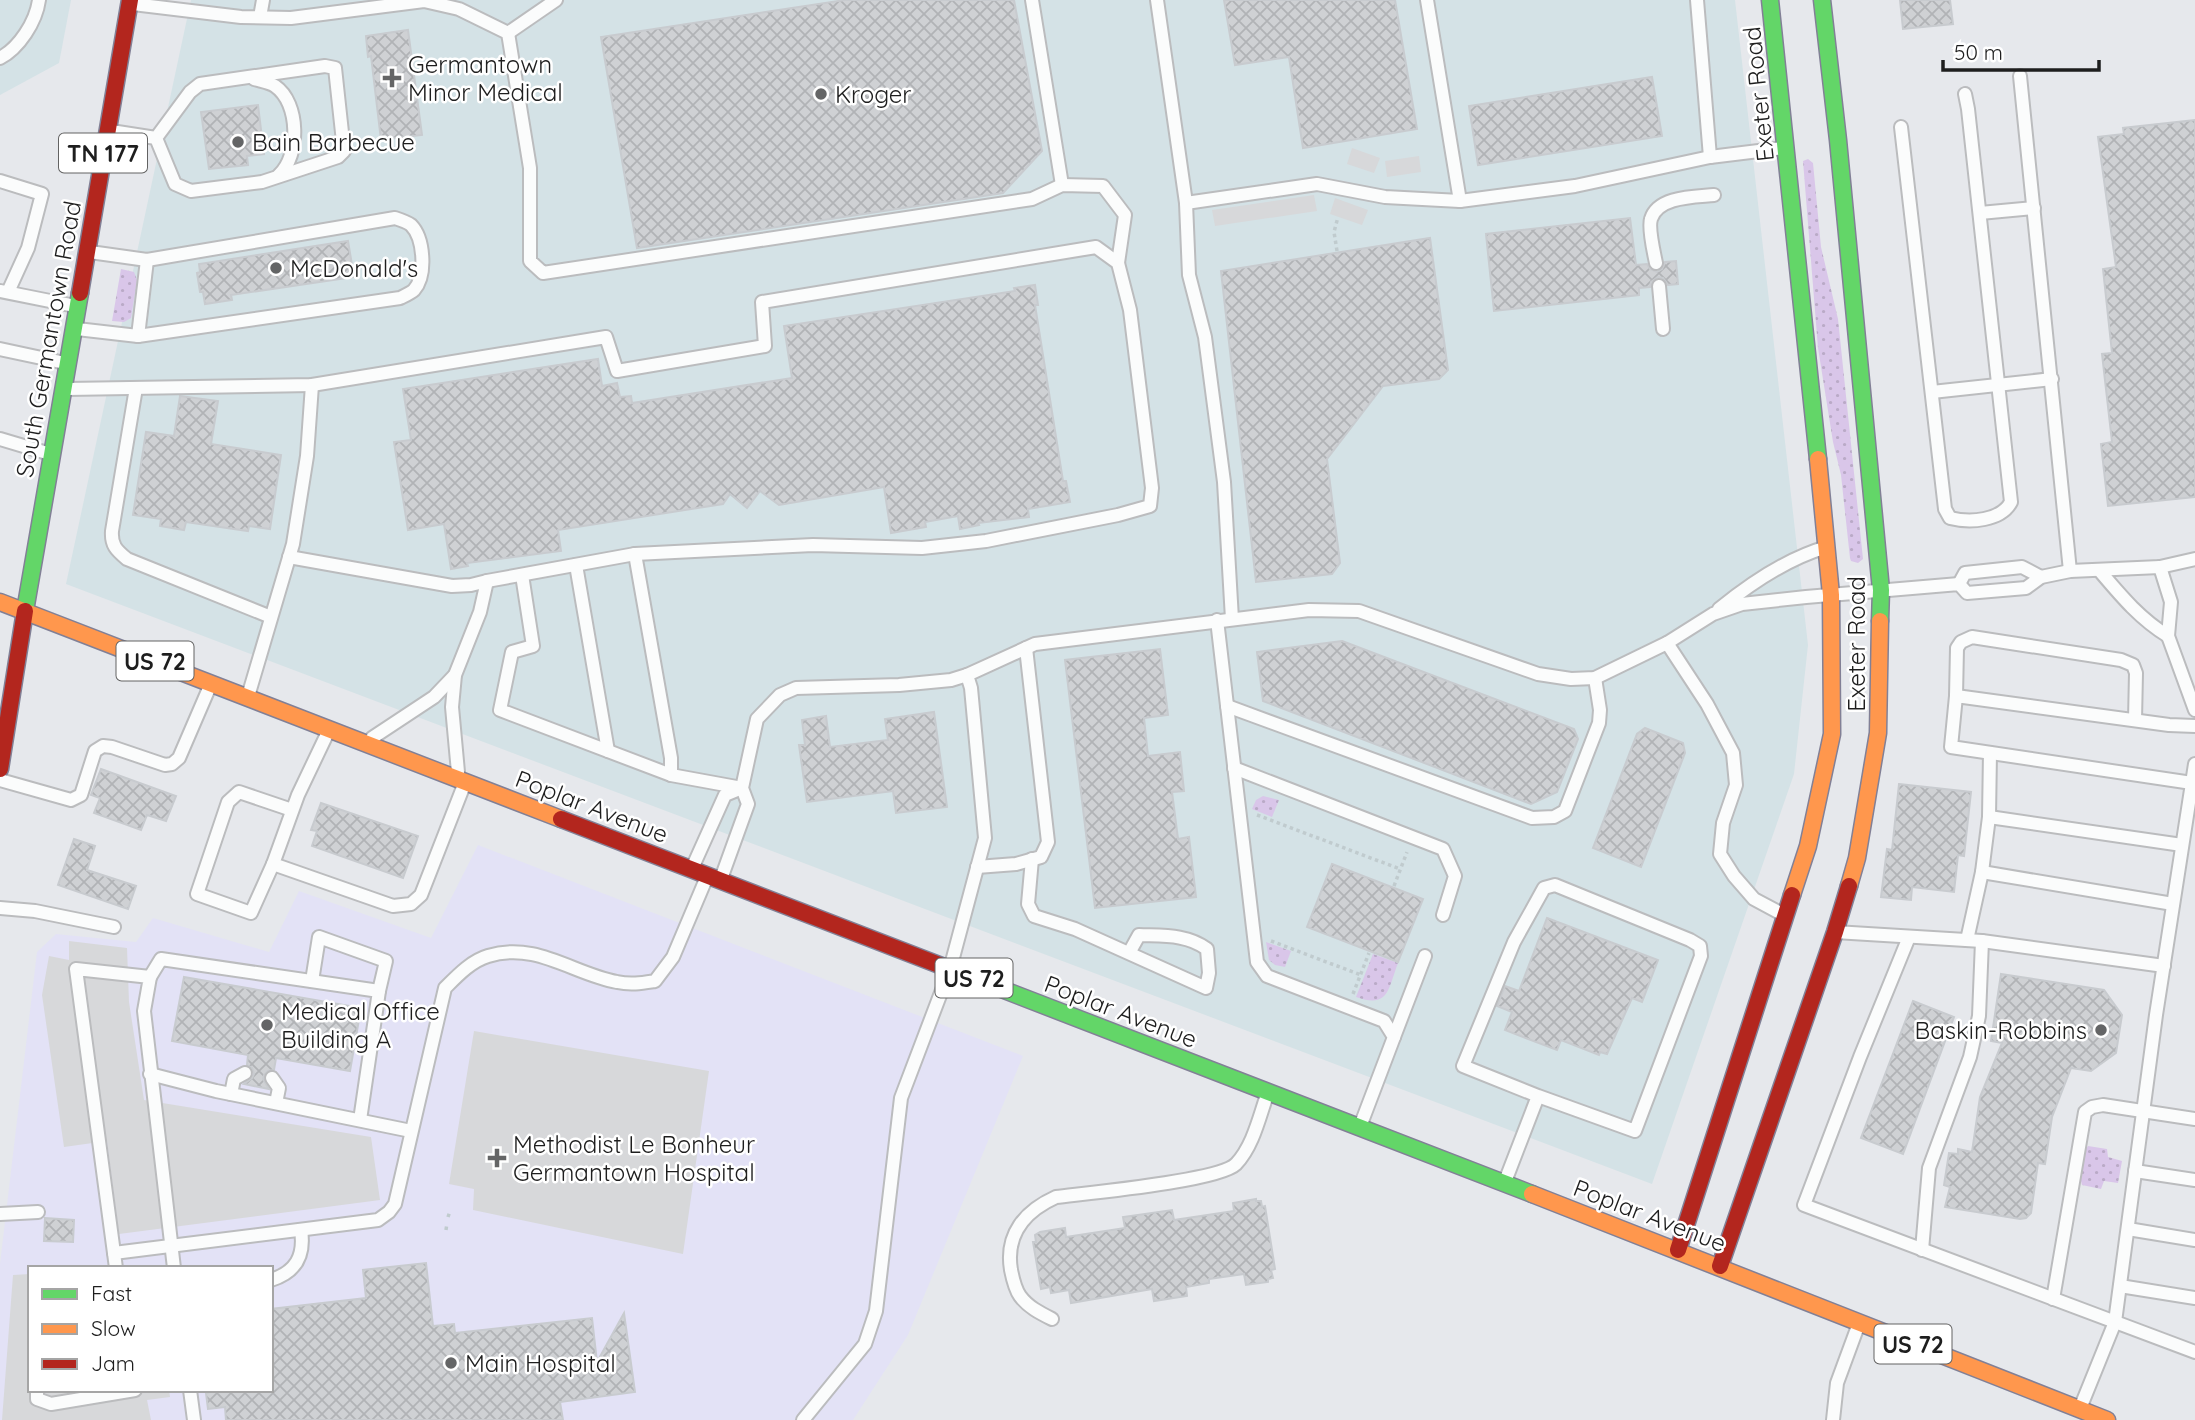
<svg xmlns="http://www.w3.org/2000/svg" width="2195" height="1420" font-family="Quicksand,sans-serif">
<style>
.commercial{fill:#d4e2e6}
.education{fill:#e3e2f6;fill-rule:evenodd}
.grass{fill:url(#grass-dots)}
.parking{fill:#d7d8da}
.building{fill:url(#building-cross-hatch);stroke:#c8cbcf;stroke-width:2}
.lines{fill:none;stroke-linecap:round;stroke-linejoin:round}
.lane-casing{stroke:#bbbcbe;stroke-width:16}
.fast-casing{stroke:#828096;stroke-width:19}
.slow-casing{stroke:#828096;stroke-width:19}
.jam-casing{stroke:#828096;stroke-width:19}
.path{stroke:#c0cbce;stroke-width:3.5;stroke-dasharray:3.5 3.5;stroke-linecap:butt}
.lane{stroke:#fbfcfc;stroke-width:12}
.fast{stroke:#63d668;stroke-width:16}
.slow{stroke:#ff974d;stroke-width:16}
.jam{stroke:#b3261e;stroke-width:16}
.poi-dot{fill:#646566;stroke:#fff;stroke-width:2.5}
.labels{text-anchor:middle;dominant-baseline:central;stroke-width:5;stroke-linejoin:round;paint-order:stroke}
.shield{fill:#fff;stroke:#626262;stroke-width:2}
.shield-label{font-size:23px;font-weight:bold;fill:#1e1e1e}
.poi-label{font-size:24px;fill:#1e1e1e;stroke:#fff;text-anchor:start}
.street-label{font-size:24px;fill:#1e1e1e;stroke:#fff}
</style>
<defs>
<pattern id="grass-dots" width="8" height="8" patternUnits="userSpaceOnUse" patternTransform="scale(1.75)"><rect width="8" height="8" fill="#d9c6e9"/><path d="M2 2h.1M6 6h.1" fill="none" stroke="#baaac7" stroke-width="1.8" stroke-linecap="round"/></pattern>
<pattern id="building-cross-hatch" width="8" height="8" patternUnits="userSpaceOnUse" patternTransform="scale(1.75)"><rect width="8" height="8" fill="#cfd1d4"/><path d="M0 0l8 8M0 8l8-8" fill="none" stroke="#b1b3b6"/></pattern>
</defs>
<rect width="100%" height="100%" fill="#e6e8ec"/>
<g class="commercial">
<path d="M0 0H71L59 63 0 95Z"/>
<path d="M191 0H1735L1808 645 1794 774 1652 1184 66 584Z"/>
</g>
<path class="education" d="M478 845 1023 1056 908 1335 853 1420H0V1264L37 952 56 934 136 942 153 918 269 952 299 891 431 938ZM30 1268H271V1390H30Z"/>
<g class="grass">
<path d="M1808 159 1813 163 1821 247 1838 319 1863 559 1858 563 1851 561 1850 558 1841 475 1833 442 1818 348 1803 161Z"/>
<path d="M121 269 134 272 137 280 131 318 124 322 112 321Z"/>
<path d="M1263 796 1279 800 1272 817 1252 809 1256 800Z"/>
<path d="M1266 942 1291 951 1285 967 1275 965 1269 960Z"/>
<path d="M1373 954 1398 963C1388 989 1389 1009 1356 997Z"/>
<path d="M2088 1146 2107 1149 2108 1157 2122 1161 2118 1183 2104 1181 2101 1189 2082 1185C2078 1173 2080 1156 2088 1146Z"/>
</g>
<g class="parking">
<path d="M1352 148 1380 158 1374 173 1347 164Z"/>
<path d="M1419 156 1421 172 1387 177 1385 161Z"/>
<path d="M1314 195 1317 211 1215 226 1212 210Z"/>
<path d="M1335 198 1368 210 1362 225 1330 214Z"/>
<path d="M69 941 127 948 129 1002 144 1100 371 1137 380 1200 119 1234 107 1141 64 1147 42 995 49 956 69 960Z"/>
<path d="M474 1031 709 1071 683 1254 473 1210 474 1189 449 1184Z"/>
<path d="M30 1274V1390H169L170 1397 147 1400 151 1420H2L13 1275Z"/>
</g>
<g class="building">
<path d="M845 0H1014L1042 151 1003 193 637 248 601 37Z"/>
<path d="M1224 0H1395L1417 129 1303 148 1289 57 1235 65Z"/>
<path d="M1900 0H1950L1953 24 1903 29Z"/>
<path d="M408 30 422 135 381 140 371 56 368 57 366 36Z"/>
<path d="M1652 77 1662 136 1478 165 1469 106Z"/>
<path d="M258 105 264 154 247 156 248 165 209 169 201 112Z"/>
<path d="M2195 120V497L2108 506 2101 444 2112 442 2102 354 2112 353 2103 269 2116 267 2098 137 2124 134 2123 128Z"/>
<path d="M1630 218 1636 265 1647 264 1650 269 1657 272 1662 269 1665 262 1676 261 1678 284 1668 285 1663 278 1658 277 1651 282 1650 287 1639 288V295L1494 311 1486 234Z"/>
<path d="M1430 238 1448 370 1439 379 1383 386 1327 459 1340 563 1332 574 1256 582 1221 271Z"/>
<path d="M348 241 354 277 231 295 232 300 205 304 203 292H200L197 273 200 272 199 264Z"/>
<path d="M1035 285 1038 305H1035L1063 481H1066L1070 502 1028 509 1029 517 978 523 979 525 960 529 958 516 925 522 926 527 891 533 884 487 779 505 760 491 747 508 730 494 723 504 558 530 561 551 467 563 468 566 451 569 444 524 408 530 394 442 411 440 403 389 598 359 602 386 617 383 620 397 631 396 632 403 792 378 784 326 1015 291 1014 288Z"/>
<path d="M180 396 218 401 211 444 281 455 270 529 249 526 248 531 186 522 184 530 160 526 161 519 133 515 146 432 174 436Z"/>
<path d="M1342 641 1574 729 1578 739 1557 792 1531 804 1263 701 1257 652Z"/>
<path d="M1160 649 1168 715 1144 718 1148 756 1180 752 1184 791 1172 792 1178 839 1189 837 1196 897 1095 908 1065 660Z"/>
<path d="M934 712 947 807 896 813 893 791 807 802 799 745H805L802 720 826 716 830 747 888 740 885 719Z"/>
<path d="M1645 728 1683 743 1685 753 1641 867 1593 848 1637 734Z"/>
<path d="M101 769 176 796 166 821 147 815 141 830 94 813 100 798 91 795Z"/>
<path d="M1899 784 1971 792 1964 856 1958 855 1954 892 1912 887 1911 900 1881 897 1887 849 1892 850Z"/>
<path d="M321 803 418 836 403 878 312 846 317 831 311 830Z"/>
<path d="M74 839 95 846 87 870 136 886 128 909 58 885Z"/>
<path d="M1332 864 1423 899 1398 962 1307 927Z"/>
<path d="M1547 918 1658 960 1642 1002 1632 998 1607 1054 1600 1052 1599 1055 1561 1040 1557 1050 1505 1030 1512 1012 1497 1006 1505 986 1519 991Z"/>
<path d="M2001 974 2104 990 2122 1015 2116 1053 2091 1071 2071 1068 2052 1117 2045 1164 2038 1163 2031 1213 2026 1218 2020 1219 1945 1207 1950 1187 1944 1185 1949 1153 1958 1154V1149L1972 1152 1980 1097 2002 1043 1991 1041Z"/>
<path d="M184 977 361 1008 350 1071 276 1058 274 1070 268 1071 264 1075 263 1079 269 1089 244 1084 252 1078 254 1074 252 1068 247 1065 248 1055 172 1041Z"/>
<path d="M1913 1001 1954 1017 1903 1154 1861 1138Z"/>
<path d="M1256 1199V1201H1261L1262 1207 1265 1206 1275 1269 1271 1270 1273 1278 1268 1279V1282L1246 1285 1244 1274 1209 1279V1283L1186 1287 1187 1296 1154 1301 1152 1289 1071 1303 1069 1290 1051 1293 1050 1287 1041 1289 1033 1242H1036L1035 1235 1040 1232 1065 1228 1066 1237 1125 1228 1123 1217 1172 1210 1174 1220 1234 1211 1233 1203Z"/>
<path d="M45 1218 74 1220 73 1242 44 1241Z"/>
<path d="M426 1263 433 1326 454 1324 455 1333 592 1318 597 1362 624 1313 635 1392 560 1402 563 1420H226L225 1407 208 1409 206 1393 217 1390H271V1309L366 1298 363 1270Z"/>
</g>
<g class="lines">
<g class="lane-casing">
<g id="lane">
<path d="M1032 0 1062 185"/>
<path d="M1157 0 1186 203 1317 184 1385 197 1460 201 1575 186 1710 157 1783 148"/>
<path d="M1427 0 1460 201"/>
<path d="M1697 0 1710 157"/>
<path d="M133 4 241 17 291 18 424 1 459 9 508 33 530 168V261L543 273 1032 199 1062 185 1103 186 1125 215 1118 263"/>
<path d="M260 17 263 0"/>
<path d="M508 33 556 0"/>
<path d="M0 58C19 48 36 22 39 0"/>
<path d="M2020 76 2070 571"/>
<path d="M254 79C260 81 269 82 275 86 300 103 300 156 279 175"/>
<path d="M1901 127 1945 509 1950 518C1970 523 2001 521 2011 502L1968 109 1965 94"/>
<path d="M111 131 156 138 175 184 191 191 262 182 338 157 344 151 335 68 325 66 200 84 190 92 156 138"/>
<path d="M0 181 42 194 28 248 8 292"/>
<path d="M1186 203 1189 275 1205 337 1224 482 1232 619"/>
<path d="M1980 213 2034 208"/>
<path d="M1656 263C1654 253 1648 228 1651 219 1658 196 1695 197 1714 195"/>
<path d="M1659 286 1663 329"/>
<path d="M0 291 75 306"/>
<path d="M77 329 138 336 400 298C404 296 411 293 414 290 427 275 424 238 411 225 407 222 401 220 395 218L147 260 90 252"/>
<path d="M138 336 147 260"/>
<path d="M0 349 65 363"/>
<path d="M136 388 112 531C111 545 116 550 127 559L271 617"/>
<path d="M67 389 312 385 606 337 617 371 765 346 762 302 1096 247 1118 263 1130 310 1152 488 1150 506 1118 515 986 541 922 548 813 545 635 554 487 581"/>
<path d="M1932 392 2052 379"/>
<path d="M0 439 47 453"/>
<path d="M635 554 671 758V775"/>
<path d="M289 557 452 586 471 585 487 581 480 612 455 675 452 707 458 772"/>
<path d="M576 565 608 751"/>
<path d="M2160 567 2171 602 2168 636 2195 710"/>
<path d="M2099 570C2121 596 2140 619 2168 636"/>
<path d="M522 575 533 646 512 652 500 710 671 775 742 788"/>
<path d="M1959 584 1965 573 2022 567 2041 577"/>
<path d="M1719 609C1751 583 1788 558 1827 547"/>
<path d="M1217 620 1257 962 1267 976 1384 1021 1394 1037 1361 1124"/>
<path d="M1667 643 1707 704 1733 753 1736 785 1723 823 1720 854 1734 876 1754 899 1784 915"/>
<path d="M249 693 293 544 307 456 312 385"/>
<path d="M1956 696 1957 648 1961 642 1972 637 2121 660 2133 665 2136 673 2135 720"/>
<path d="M1227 706 1532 818 1554 817 1565 811 1599 723 1600 710 1595 678"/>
<path d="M328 732 298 795 273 864 393 906 411 904 421 895 464 785"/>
<path d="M372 738 434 697 455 675"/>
<path d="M1234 768 1443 849 1455 876 1443 915"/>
<path d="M0 780 71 800 81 795 95 751 103 746 112 747 165 765 172 764 179 758 210 686"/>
<path d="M2192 783 1951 747 1956 696 2169 725 2195 726"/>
<path d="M1989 817 2182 845"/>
<path d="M1032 859 1028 904 1034 916 1075 929 1206 988 1209 973 1207 949C1187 934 1163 936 1139 935L1129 953"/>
<path d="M273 864 251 913 197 894 228 802 239 792 292 810"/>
<path d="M694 864 725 795 742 788"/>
<path d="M977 867 1016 864 1041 857 1048 842 1026 648"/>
<path d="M1982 872 2173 904"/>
<path d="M722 876 748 804 742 788 757 719 780 695 796 688 899 685 951 680 967 675"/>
<path d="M0 908 35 911 114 927"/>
<path d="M1835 932 1982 941 2164 966"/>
<path d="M1909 937 1860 1057 1804 1205 2195 1352"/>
<path d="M1967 940 1982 872 1989 817 1990 753"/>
<path d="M150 977 161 959 379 991 360 1120"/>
<path d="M312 981 319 937 386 961 379 991"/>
<path d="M1394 1037 1425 956"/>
<path d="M150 1074 216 1091 411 1131"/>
<path d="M272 1078 279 1088 276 1103"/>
<path d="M231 1094 234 1079 245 1073"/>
<path d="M2135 1171 2195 1180"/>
<path d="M1506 1179 1538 1096 1463 1066 1514 942 1544 888 1555 885 1690 940 1700 946 1701 956 1635 1131 1538 1096"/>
<path d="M0 1214 38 1212"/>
<path d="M2128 1229 2195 1240"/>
<path d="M1922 1250 1929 1168 1970 1057 1979 1016 1982 941"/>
<path d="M114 1253 378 1220 389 1212 395 1204 445 988C457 976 471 961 488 956 536 941 573 974 617 982 631 985 642 983 655 981L673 957 706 879"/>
<path d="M116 1268 76 969 150 977 144 1011 174 1268"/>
<path d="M271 1280C296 1272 305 1256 301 1230"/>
<path d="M2120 1286 2195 1298"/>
<path d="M2053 1299 2085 1112 2092 1107 2103 1105 2195 1119"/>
<path d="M1052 1319C1040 1313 1028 1307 1020 1296 1015 1289 1013 1280 1011 1270 1005 1234 1025 1211 1056 1197 1088 1193 1219 1181 1236 1164 1253 1146 1259 1118 1267 1095"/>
<path d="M37 1390V1399L51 1404 135 1390"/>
<path d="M190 1390 194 1420"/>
<path d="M2081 1406 2115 1322 2156 1015 2195 764"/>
<path d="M803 1420 865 1344 876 1311 901 1098 950 969 985 838 971 688 967 675 1035 644 1309 610 1359 611 1538 674 1571 679 1595 678 1667 643 1713 614 1742 604 1806 597 1959 584 1967 593 2026 588 2041 577 2070 571 2160 567 2195 559"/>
<path d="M1833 1420 1837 1383 1858 1326"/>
</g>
</g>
<g class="fast-casing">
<g id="fast">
<path d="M1770 0 1818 459"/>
<path d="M1822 0 1838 140 1881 590 1880 621"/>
<path d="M25 611 80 293"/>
<path d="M973 978 1532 1194"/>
</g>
</g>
<g class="slow-casing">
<g id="slow">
<path d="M0 602 561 819"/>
<path d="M1849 886 1857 858 1878 733 1880 621"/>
<path d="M1792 895 1808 846 1832 734 1831 595 1818 459"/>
<path d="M1532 1194 2107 1420"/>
</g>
</g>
<g class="jam-casing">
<g id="jam">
<path d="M80 293 130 0"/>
<path d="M0 769 25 611"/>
<path d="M561 819 973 978"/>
<path d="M1678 1250 1792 895"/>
<path d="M1720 1266 1835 932 1849 886"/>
</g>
</g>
<g class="path">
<path d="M1337 251 1334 232 1338 217"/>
<path d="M1257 815 1400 869"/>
<path d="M1394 886 1407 852"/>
<path d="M1271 941 1361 975"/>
<path d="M1353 994 1369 953"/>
<path d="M448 1217 450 1211"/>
<path d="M446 1230 447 1223"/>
</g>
<use href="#lane" class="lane"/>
<use href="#fast" class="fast"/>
<use href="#slow" class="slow"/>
<use href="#jam" class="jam"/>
</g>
<g class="poi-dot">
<path d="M388.5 67.5h7v7h7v7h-7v7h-7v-7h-7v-7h7z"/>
<circle cx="821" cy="94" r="7"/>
<circle cx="238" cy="142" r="7"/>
<circle cx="276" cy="268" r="7"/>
<circle cx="267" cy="1025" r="7"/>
<circle cx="2101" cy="1030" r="7"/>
<path d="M493.5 1147.5h7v7h7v7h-7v7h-7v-7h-7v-7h7z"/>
<circle cx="451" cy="1363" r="7"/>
</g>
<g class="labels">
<g class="shield">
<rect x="59" y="133.5" width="88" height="39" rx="5"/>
<rect x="116.5" y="641.5" width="77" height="39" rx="5"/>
<rect x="935.5" y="958.5" width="77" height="39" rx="5"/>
<rect x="1874.5" y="1324.5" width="77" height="39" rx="5"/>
</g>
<g class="shield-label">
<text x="103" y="153">TN 177</text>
<text x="155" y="661">US 72</text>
<text x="974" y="978">US 72</text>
<text x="1913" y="1344">US 72</text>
</g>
<g class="poi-label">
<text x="408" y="64">Germantown<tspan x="408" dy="28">Minor Medical</tspan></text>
<text x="835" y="94">Kroger</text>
<text x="252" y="142">Bain Barbecue</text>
<text x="290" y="268">McDonald's</text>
<text x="281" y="1011">Medical Office<tspan x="281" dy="28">Building A</tspan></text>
<text x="2087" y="1030" text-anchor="end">Baskin-Robbins</text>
<text x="513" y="1144">Methodist Le Bonheur<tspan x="513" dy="28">Germantown Hospital</tspan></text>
<text x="465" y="1363">Main Hospital</text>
</g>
<g class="street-label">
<text transform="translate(1758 94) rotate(-96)">Exeter Road</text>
<text transform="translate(48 339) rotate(-80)">South Germantown Road</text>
<text transform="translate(1856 644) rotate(-90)">Exeter Road</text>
<text transform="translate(592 806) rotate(21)">Poplar Avenue</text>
<text transform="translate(1121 1011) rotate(21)">Poplar Avenue</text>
<text transform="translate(1650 1215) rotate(21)">Poplar Avenue</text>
</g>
</g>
<rect x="28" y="1266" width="245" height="126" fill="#ffffff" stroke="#a5a5a5" stroke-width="2"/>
<rect x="42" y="1289" width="35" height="10" fill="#63d668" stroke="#a5a5a5" stroke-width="2"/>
<text x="91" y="1301" font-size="21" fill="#1e1e1e">Fast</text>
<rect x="42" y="1324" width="35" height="10" fill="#ff974d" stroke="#a5a5a5" stroke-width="2"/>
<text x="91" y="1336" font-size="21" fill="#1e1e1e">Slow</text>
<rect x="42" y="1359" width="35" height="10" fill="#b3261e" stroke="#a5a5a5" stroke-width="2"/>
<text x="91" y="1371" font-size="21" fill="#1e1e1e">Jam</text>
<path d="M1943 60v10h156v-10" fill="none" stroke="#1e1e1e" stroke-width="3.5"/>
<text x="1954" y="60" font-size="21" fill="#1e1e1e" stroke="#ffffff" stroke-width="5" paint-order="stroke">50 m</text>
</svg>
